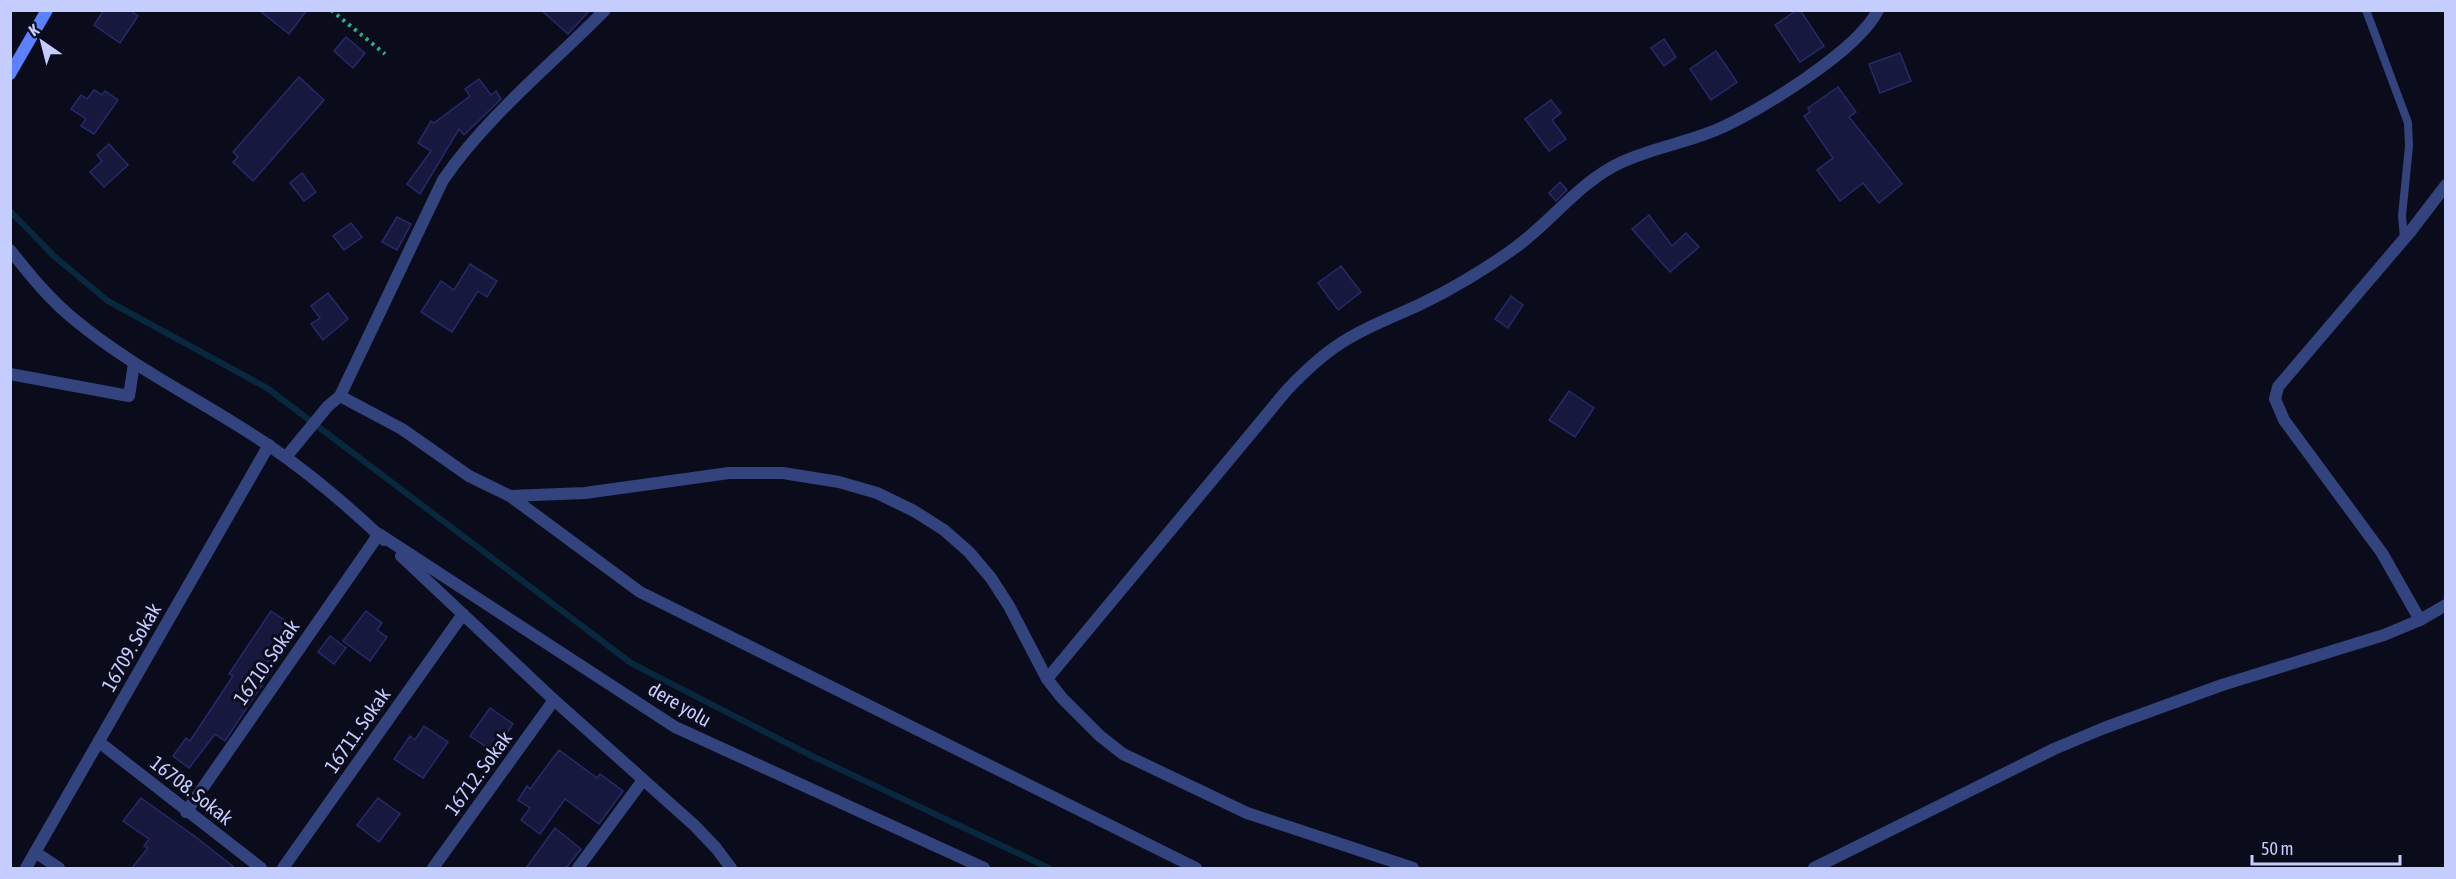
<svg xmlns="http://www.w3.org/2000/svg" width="2456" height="879" font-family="'Asap Condensed',sans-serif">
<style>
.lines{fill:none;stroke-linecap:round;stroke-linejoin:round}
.stream{stroke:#08293d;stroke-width:6}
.building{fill:#16183d;stroke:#272a6a;stroke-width:1.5}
.path{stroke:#27b185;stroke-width:4;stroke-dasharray:3 4.5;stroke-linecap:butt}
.service{stroke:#33437d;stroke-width:8}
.minor{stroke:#33437d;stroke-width:12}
.tertiary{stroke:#33437d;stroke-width:12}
.secondary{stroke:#5c81ff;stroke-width:12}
.labels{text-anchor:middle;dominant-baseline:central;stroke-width:6;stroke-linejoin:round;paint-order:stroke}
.street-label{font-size:20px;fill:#c5cdff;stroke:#0a0c1c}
</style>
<rect width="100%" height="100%" fill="#0a0c1c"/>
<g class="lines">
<path class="stream" d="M10 211 55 257 108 301 267 388 631 663 810 755 1049 868"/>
</g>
<g class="building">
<path d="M104 10H129L138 16 120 43 94 25Z"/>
<path d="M259 10H307L289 34Z"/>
<path d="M541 10H590L568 34Z"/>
<path d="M1797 10H1800L1824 46 1800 62 1775 25Z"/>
<path d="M346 37 365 53 353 68 334 51Z"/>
<path d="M1664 39 1676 57 1664 66 1651 48Z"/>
<path d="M1716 51 1737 82 1711 100 1690 69Z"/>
<path d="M1900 53 1911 81 1880 93 1869 64Z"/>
<path d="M299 77 324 100 253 181 233 162 238 157 233 152Z"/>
<path d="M479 79 491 95 496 91 501 99 464 135 459 129 420 194 407 184 431 151 418 143 431 121 434 123 470 96 465 89Z"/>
<path d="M1838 87 1856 112 1849 117 1902 184 1879 203 1863 183 1840 201 1817 170 1833 158 1804 116 1810 112 1808 108Z"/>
<path d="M94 90 102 95 105 91 118 100 94 134 81 126 86 119 71 109 81 95 87 99Z"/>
<path d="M1551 100 1561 113 1552 120 1566 139 1549 151 1525 119Z"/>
<path d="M109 144 128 165 104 187 90 172 102 161 97 155Z"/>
<path d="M302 173 316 192 304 201 290 183Z"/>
<path d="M1560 182 1567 190 1556 201 1549 193Z"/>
<path d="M1649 215 1672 246 1686 233 1699 247 1670 272 1632 229Z"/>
<path d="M397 217 411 224 397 250 382 242Z"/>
<path d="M351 223 362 237 344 250 333 236Z"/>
<path d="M470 264 497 281 487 297 478 291 452 332 421 312 441 281 454 290Z"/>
<path d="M1341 266 1361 292 1338 310 1318 283Z"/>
<path d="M328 293 348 319 323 340 311 324 320 318 311 306Z"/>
<path d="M1511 296 1523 305 1508 328 1495 319Z"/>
<path d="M1569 391 1594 408 1575 437 1549 420Z"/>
<path d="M271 611 292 625 268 660 275 665 225 741 215 734 189 768 173 756 186 738 190 741 233 676 229 674Z"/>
<path d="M366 611 382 623 377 630 387 637 370 661 343 641Z"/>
<path d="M330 636 346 648 334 664 318 652Z"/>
<path d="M490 708 513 724 494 752 470 736Z"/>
<path d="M424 726 448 742 423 778 394 759 410 736 415 740Z"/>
<path d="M559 750 597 778 600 774 623 791 599 824 565 799 540 834 521 820 530 808 518 800 527 786 530 789Z"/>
<path d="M141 798 197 838 235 868H132L148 848 144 846 149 839 123 821Z"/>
<path d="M378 798 400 814 379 842 357 825Z"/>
<path d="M555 828 581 849 566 868H526Z"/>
</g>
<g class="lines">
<path class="path" d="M331 10 385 54"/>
<path class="service" d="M2366 10 2408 123 2409 146 2402 216 2404 238"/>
<g class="minor">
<path d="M10 250C30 275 50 300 75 320 135 370 207 403 271 447 312 475 348 506 384 540"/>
<path d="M10 374 129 396 134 364"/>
<path d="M340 396 402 429 469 476 510 496 585 493 729 473H783L839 482 877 493 914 511 944 530 969 552 991 578 1009 606 1047 679 1062 698 1100 736 1123 754 1247 813 1413 868"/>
<path d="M286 457 328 406 340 396 443 180C487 116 550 66 605 10"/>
<path d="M510 496 640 592 1196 868"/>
<path d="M401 556 554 700 694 825 716 848 731 868"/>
<path d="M2420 620 2382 553 2284 420 2275 399 2278 387 2410 232 2446 185"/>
<path d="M1047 679 1287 390C1304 372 1321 356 1341 343 1365 327 1393 317 1419 305 1452 289 1486 269 1516 247 1552 221 1580 181 1622 162 1652 148 1685 143 1716 130 1758 112 1858 51 1878 10"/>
<path d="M99 742 261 868"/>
<path d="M186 812 379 534 675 727 984 868"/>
<path d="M35 852 59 868"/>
<path d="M283 868 463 614"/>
<path d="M433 868 554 700"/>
<path d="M578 868 643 780"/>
<path d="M1814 868 2054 749 2104 728 2222 685 2384 635 2420 620 2446 605"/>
</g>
<path class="tertiary" d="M26 868 269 445"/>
<path class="secondary" d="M10 74 47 10"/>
</g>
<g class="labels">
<g class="street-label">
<text transform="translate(131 647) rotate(-60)">16709. Sokak</text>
<text transform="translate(266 662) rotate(-55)">16710. Sokak</text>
<text transform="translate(680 704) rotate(30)">dere yolu</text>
<text transform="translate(357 730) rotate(-55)">16711. Sokak</text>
<text transform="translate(478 773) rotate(-54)">16712. Sokak</text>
<text transform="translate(192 790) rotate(38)">16708. Sokak</text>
</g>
</g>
<rect width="2456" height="879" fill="none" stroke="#c5cdff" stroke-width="24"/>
<g transform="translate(42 42) rotate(325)" stroke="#0a0c1c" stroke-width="4.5" paint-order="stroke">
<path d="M0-4.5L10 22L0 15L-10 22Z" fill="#c5cdff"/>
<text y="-9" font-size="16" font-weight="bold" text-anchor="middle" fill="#c5cdff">K</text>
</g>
<path d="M2252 855v9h148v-9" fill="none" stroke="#c5cdff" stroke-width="3"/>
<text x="2261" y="855" font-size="18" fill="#c5cdff" stroke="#0a0c1c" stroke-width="4.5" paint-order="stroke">50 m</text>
</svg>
